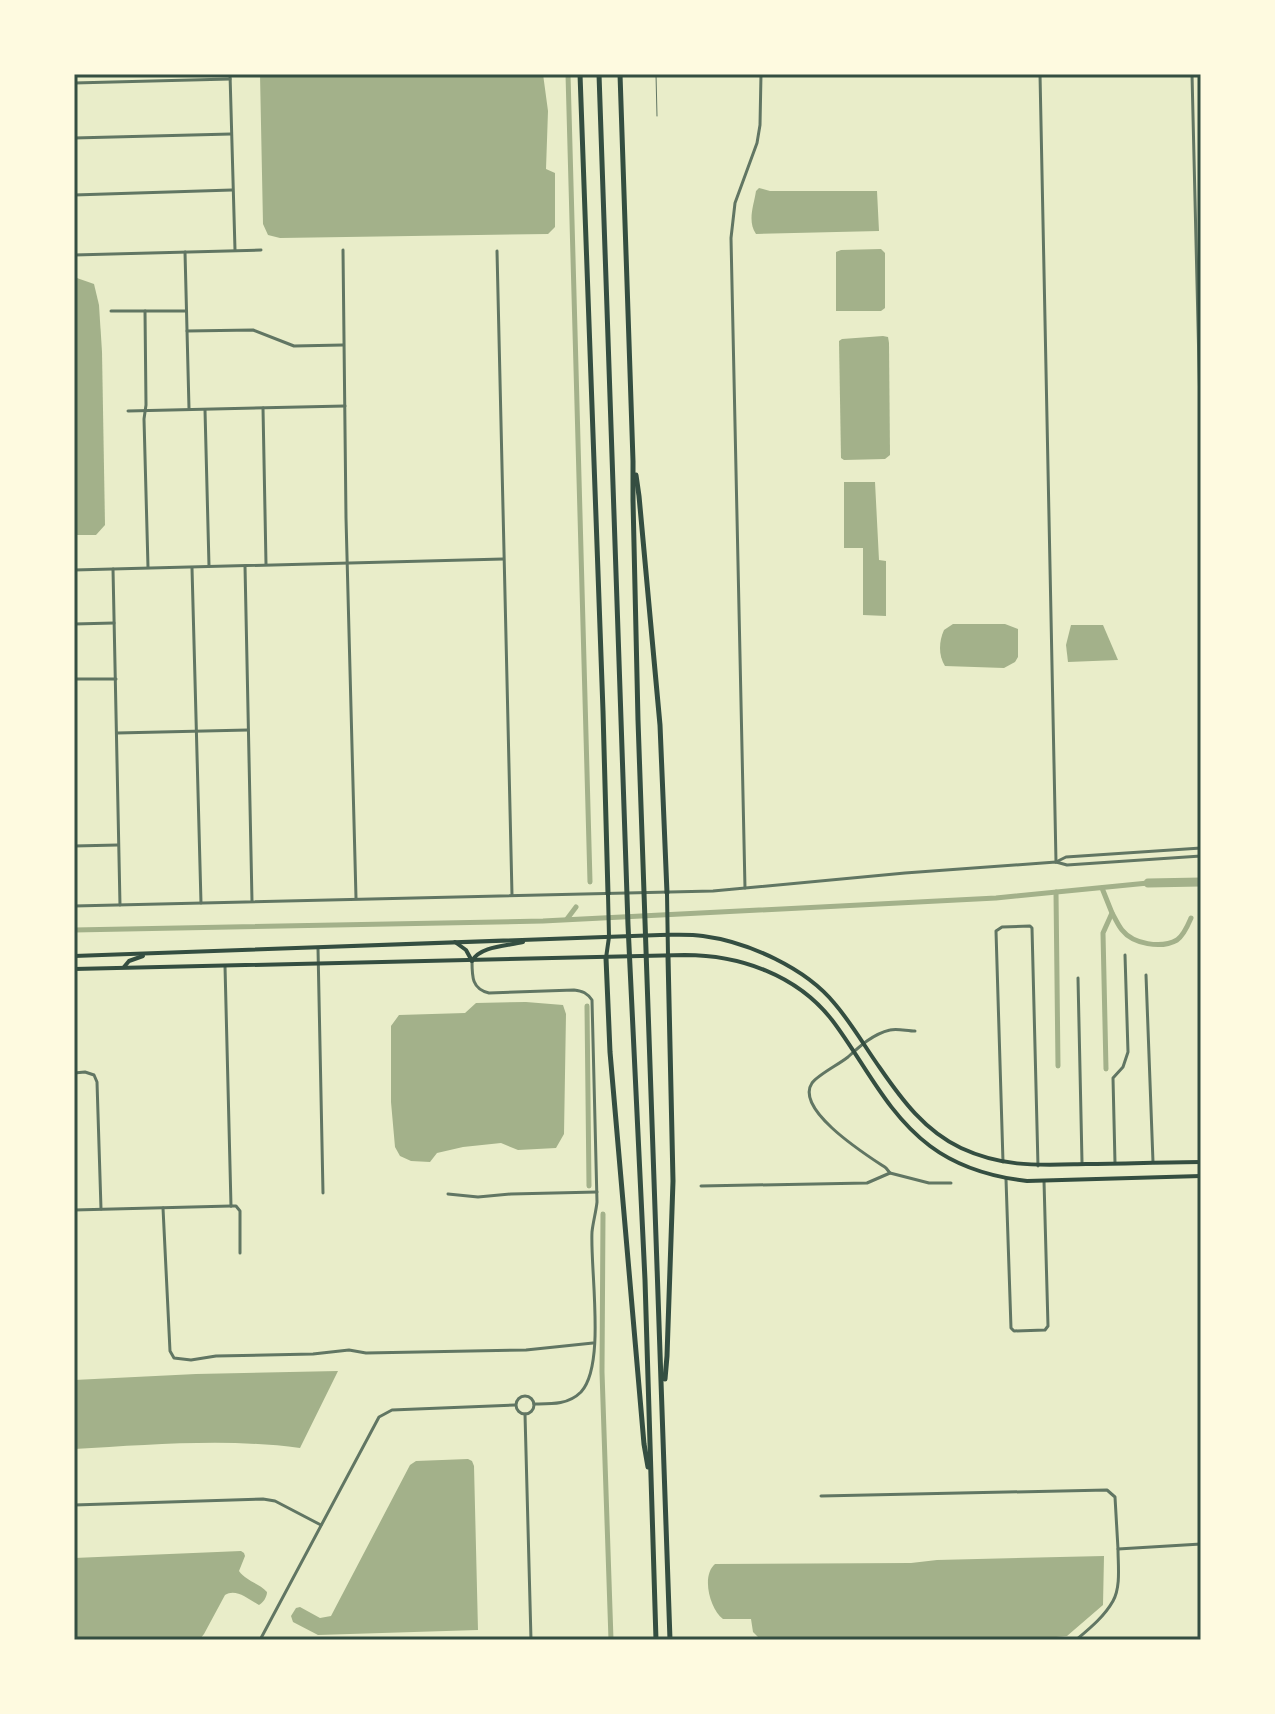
<svg xmlns="http://www.w3.org/2000/svg" width="1275" height="1714" font-family="'Public Sans',sans-serif">
<style>
.water{fill:#a3b18a}
.lines{fill:none;stroke-linecap:round;stroke-linejoin:round}
.canal{stroke:#a3b18a;stroke-width:5}
.river{stroke:#a3b18a;stroke-width:9}
.service{stroke:#617663;stroke-width:1}
.minor{stroke:#617663;stroke-width:3}
.tertiary{stroke:#617663;stroke-width:3}
.primary{stroke:#344e41;stroke-width:4}
.motorway{stroke:#344e41;stroke-width:5}
.neatline{fill:none;stroke:#344e41;stroke-width:3}
</style>
<rect width="100%" height="100%" fill="#e9edc9"/>
<g class="water">
<path d="M260 74H543L548 111 546 169 555 173V227L548 234 280 238 268 235 263 224Z"/>
<path d="M759 188 770 191H877L879 231 756 234C747 221 754 205 756 191Z"/>
<path d="M881 249 885 253V308L881 311H836V252L841 250Z"/>
<path d="M74 277 94 284 99 305 102 352 105 525 96 535H74Z"/>
<path d="M883 336 888 337 889 343 890 455 885 459 844 460 841 458 839 341 842 339Z"/>
<path d="M844 482H875L879 560 886 561V616L863 615V548H844Z"/>
<path d="M953 624H1005L1018 629V657L1015 662 1004 668 945 666C938 655 939 641 944 630Z"/>
<path d="M1071 625H1103L1118 660 1068 662 1066 645Z"/>
<path d="M526 1002 563 1005 566 1014 564 1134 556 1148 518 1150 501 1143 463 1147 437 1153 430 1162 411 1161 400 1156 395 1147 391 1102V1026L399 1015 465 1013 476 1003Z"/>
<path d="M338 1371 300 1448C226 1438 149 1445 74 1449V1380L196 1374Z"/>
<path d="M468 1459 472 1461 474 1466 478 1630 318 1635 293 1622 291 1616 296 1608 300 1607 320 1618 331 1616 410 1465 416 1461Z"/>
<path d="M241 1551 244 1553 245 1556 239 1571C246 1581 259 1583 267 1592 267 1597 263 1603 259 1605 248 1599 236 1588 225 1595L204 1634 200 1639 74 1640V1558Z"/>
<path d="M1104 1556 1103 1605 1067 1636 1024 1640H761L753 1632 751 1619H723C710 1609 701 1576 715 1564L911 1563 937 1560Z"/>
</g>
<g class="lines">
<g class="canal">
<path d="M568 74 590 882"/>
<path d="M1102 888 1112 913 1103 933 1106 1069"/>
<path d="M1056 892 1058 1066"/>
<path d="M1112 913C1115 918 1118 925 1122 930 1133 944 1161 949 1177 940 1184 935 1188 925 1191 918"/>
<path d="M567 919 576 907"/>
<path d="M74 930 543 921 996 898 1148 883"/>
<path d="M587 1006 589 1186"/>
<path d="M603 1214 602 1372 611 1640"/>
</g>
<path class="river" d="M1148 883 1201 882"/>
<path class="service" d="M656 74 657 116"/>
<g class="minor">
<path d="M230 74 235 250"/>
<path d="M1040 74 1056 862"/>
<path d="M1192 74 1201 449"/>
<path d="M74 83 230 79"/>
<path d="M74 138 231 134"/>
<path d="M74 195 232 190"/>
<path d="M343 250 346 518 356 898"/>
<path d="M497 251 512 895"/>
<path d="M185 252 189 408"/>
<path d="M74 255 261 250"/>
<path d="M111 311H186"/>
<path d="M145 311 146 405 144 419 148 567"/>
<path d="M187 331 253 330 294 346 343 345"/>
<path d="M263 408 266 564"/>
<path d="M205 410 209 566"/>
<path d="M128 411 345 406"/>
<path d="M245 566 252 901"/>
<path d="M192 568 201 903"/>
<path d="M113 569 120 905"/>
<path d="M74 570 503 559"/>
<path d="M74 624 114 623"/>
<path d="M74 679H116"/>
<path d="M117 733 248 730"/>
<path d="M74 846 118 845"/>
<path d="M745 888 731 238 735 203 757 143 760 125 761 74"/>
<path d="M318 948 323 1193"/>
<path d="M472 961C472 977 472 989 489 993L574 990C583 991 587 993 592 1000L597 1202C596 1212 593 1222 592 1232 590 1270 606 1365 581 1392 568 1405 551 1404 534 1404"/>
<path d="M225 966 231 1206"/>
<path d="M1146 975 1153 1162"/>
<path d="M1078 978 1082 1162"/>
<path d="M74 1073 85 1072 94 1075 97 1082 101 1209"/>
<path d="M1003 1162 996 931 1002 927 1030 926 1032 928 1038 1166"/>
<path d="M1115 1163 1113 1078 1123 1067 1128 1052 1125 955"/>
<path d="M890 1173 886 1168C868 1156 794 1110 812 1083 819 1074 838 1065 848 1057 860 1046 873 1034 890 1030 897 1028 907 1031 915 1031"/>
<path d="M1006 1179 1011 1328 1014 1331 1045 1330 1048 1326 1044 1181"/>
<path d="M701 1186 867 1183 890 1173 929 1183H951"/>
<path d="M448 1194 478 1197 511 1194 597 1192"/>
<path d="M231 1206H236L240 1211V1253"/>
<path d="M163 1208 170 1351 174 1358 191 1360 216 1356 313 1354 349 1350 366 1353 526 1350 593 1343"/>
<path d="M74 1210 231 1206"/>
<circle cx="525" cy="1405" r="9"/>
<path d="M525 1414 531 1640"/>
<path d="M821 1496 1107 1490 1115 1497 1118 1549 1201 1544"/>
<path d="M74 1505 263 1499 275 1501 321 1525"/>
<path d="M260 1640 379 1417 392 1410 515 1405"/>
<path d="M1076 1640C1089 1629 1104 1617 1113 1601 1121 1587 1118 1565 1118 1549"/>
</g>
<g class="tertiary">
<path d="M1056 862 1066 857 1201 848"/>
<path d="M74 906 713 891 905 873 1056 862 1067 865 1201 856"/>
</g>
<g class="primary">
<path d="M667 893 668 956"/>
<path d="M455 942 466 950 472 961"/>
<path d="M74 956 660 935C675 935 689 934 703 936 748 942 806 968 835 1004 852 1024 865 1047 880 1068 902 1100 925 1131 961 1148 1004 1168 1040 1165 1086 1164 1124 1164 1163 1162 1201 1162"/>
<path d="M606 958 609 937 608 894"/>
<path d="M472 961C480 946 507 946 523 942"/>
<path d="M124 967 129 961 143 956"/>
<path d="M74 969 685 955C740 955 797 975 832 1020 864 1062 886 1113 930 1146 958 1167 992 1177 1027 1181L1201 1176"/>
</g>
<g class="motorway">
<path d="M580 74 603 711 608 894"/>
<path d="M599 74 628 925 645 1280 656 1640"/>
<path d="M620 74 633 461V500L638 720 670 1640"/>
<path d="M636 475 639 496 660 725 667 893"/>
<path d="M606 958 610 1052 644 1444 648 1467"/>
<path d="M665 1379 667 1356 673 1181 668 956"/>
</g>
</g>
<rect width="1275" height="1714" fill="none" stroke="#fefae0" stroke-width="152"/>
<rect x="76" y="76" width="1123" height="1562" class="neatline"/>
</svg>
